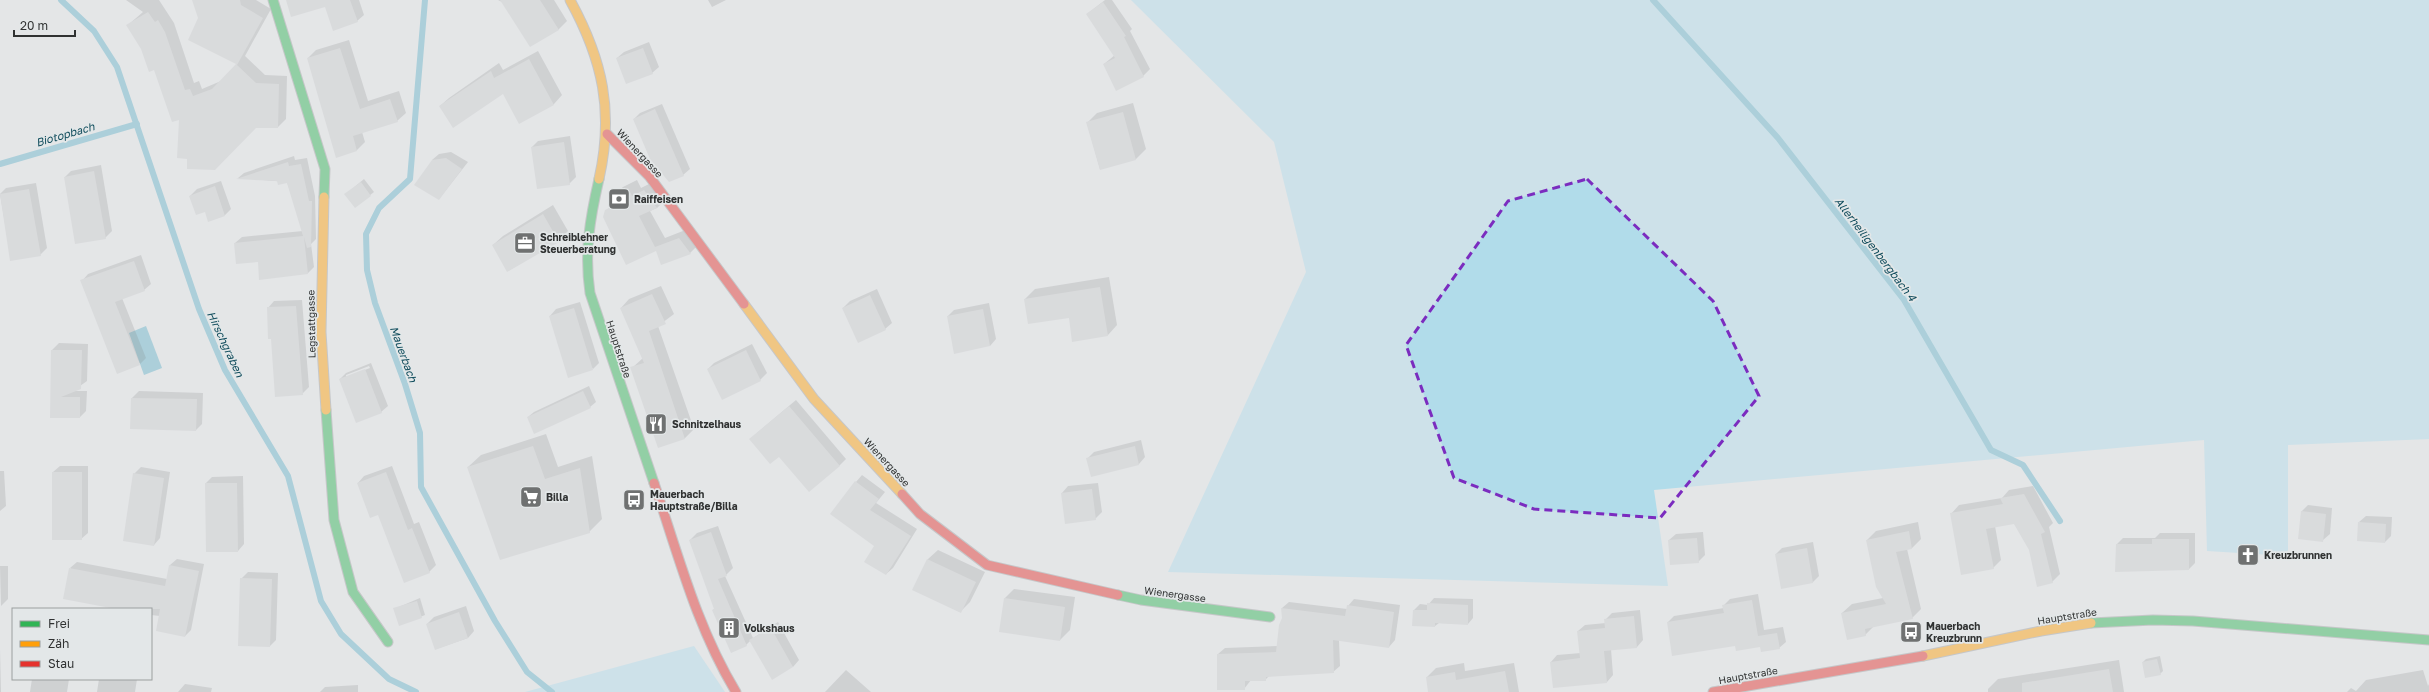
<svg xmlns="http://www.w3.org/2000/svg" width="2429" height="692" font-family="'Golos Text',sans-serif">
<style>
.green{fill:#b1dcea}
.water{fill:#68b4c9}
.shadow{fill:#0003;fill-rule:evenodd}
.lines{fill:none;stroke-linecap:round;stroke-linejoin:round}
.stream{stroke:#68b4c9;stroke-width:6}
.building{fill:#cdcecf}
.fast-casing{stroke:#a1a2a3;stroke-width:11}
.slow-casing{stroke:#a1a2a3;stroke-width:11}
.jam-casing{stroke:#a1a2a3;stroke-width:11}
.fast{stroke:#30b455;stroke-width:9}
.slow{stroke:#ff9f0a;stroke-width:9}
.jam{stroke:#e5322d;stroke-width:9}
.marked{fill:none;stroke:#7b2cbf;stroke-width:3;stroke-dasharray:8 5;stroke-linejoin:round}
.labels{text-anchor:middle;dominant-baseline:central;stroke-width:3.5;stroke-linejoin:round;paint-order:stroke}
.street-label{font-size:10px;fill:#303232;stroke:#e3e7e8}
.poi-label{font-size:10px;font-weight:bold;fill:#303232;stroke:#e3e7e8;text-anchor:start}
.water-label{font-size:11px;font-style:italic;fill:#104c5c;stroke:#e3e7e8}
</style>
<rect width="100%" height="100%" fill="#e4e6e7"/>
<g class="green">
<path d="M1131 0H2429V439L2288 445V556L2207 551 2204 440 1654 490 1668 586 1168 572 1306 272 1274 142Z"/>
<path d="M694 646 725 692H525Z"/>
</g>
<path class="water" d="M146 326 162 368 144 375 129 333Z"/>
<g class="shadow">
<path d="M126 0H159L174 23 194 83 199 81 202 89 221 81 237 64 199 18 193 0H256L271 9 245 56 265 75 287 76 286 119 278 127 180 118 155 69 128 25 143 12Z"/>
<path d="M287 0H359L364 15 357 21 325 6Z"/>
<path d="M498 0H554L567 21 558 30Z"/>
<path d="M708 0H726L712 7Z"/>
<path d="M1105 0H1112L1132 29 1130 31 1150 69 1143 76 1104 64 1115 55 1087 14Z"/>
<path d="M349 40 368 101 399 91 406 113 397 121 362 132 365 142 357 150 337 157 308 58 316 50Z"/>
<path d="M649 42 659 67 652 73 617 58 624 52Z"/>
<path d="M538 51 562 95 554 104 520 122 504 93 440 106 449 98 499 63 503 70Z"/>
<path d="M1133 103 1146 149 1136 159 1100 169 1087 123 1097 113Z"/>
<path d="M662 104 690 169 683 175 634 119 640 113Z"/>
<path d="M570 136 576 177 569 184 532 147 538 141Z"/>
<path d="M451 152 468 162 439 199 432 160 439 154Z"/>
<path d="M294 156 295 160 307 158 315 196 316 239 311 244 314 267 308 273 259 261 235 243 242 237 303 231 287 182 238 178 244 173Z"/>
<path d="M101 165 112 231 105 238 65 177 71 171Z"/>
<path d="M364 179 374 192 355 207 346 194Z"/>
<path d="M637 180 641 188 653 182 666 199 657 208 650 211 665 238 688 229 699 244 690 253 662 263 656 249 606 211 616 201 613 196 623 187Z"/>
<path d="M221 181 231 209 225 215 209 221 206 211 190 196 197 189Z"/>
<path d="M36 183 47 248 40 255 11 260 0 194 6 188Z"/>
<path d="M553 205 568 231 558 241 508 271 493 245 503 236Z"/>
<path d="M141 255 151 284 144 290 122 298 146 358 140 364 82 281 88 274Z"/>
<path d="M1109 277 1117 325 1108 335 1025 299 1035 289Z"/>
<path d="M661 286 674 314 658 326 694 429 685 438 659 447 632 368 643 358 621 308 629 299Z"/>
<path d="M877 289 892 323 885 329 843 308 850 301Z"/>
<path d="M302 300 309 387 302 394 268 308 274 301Z"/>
<path d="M580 302 599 363 593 369 550 316 556 309Z"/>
<path d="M989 303 996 339 990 346 948 316 954 310Z"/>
<path d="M59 343 88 344 87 381 73 391H87L86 411 80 417H51L52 350Z"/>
<path d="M752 344 767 373 760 380 708 369 714 363Z"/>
<path d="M371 363 388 406 381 412 340 379 346 373ZM369 366 370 368 346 377V375Z"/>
<path d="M589 386 596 402 590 407 528 417 534 412Z"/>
<path d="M139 391 203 393 202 424 196 430 132 398Z"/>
<path d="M796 400 846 459 839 466 757 433Z"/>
<path d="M546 434 558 467 592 456 602 519 589 532 468 467 481 455Z"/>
<path d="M1141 440 1145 457 1139 464 1092 476 1088 458 1094 452Z"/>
<path d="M60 466H88V533L81 539 53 472Z"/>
<path d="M392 466 414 524 419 522 436 565 429 572 379 514 358 483 364 476Z"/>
<path d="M141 467 170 472 160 538 154 545 134 474Z"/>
<path d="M0 471H4L6 506 0 511Z"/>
<path d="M862 475 885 492 876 503 917 529 893 568 886 574 875 546 856 482Z"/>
<path d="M243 476 244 544 238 551 206 483 212 477Z"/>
<path d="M1098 483 1102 512 1095 519 1062 493 1068 486Z"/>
<path d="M2033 486 2053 523 2049 527 2060 574 2052 582 2030 550 2014 523 1995 526 2001 560 1993 568 1951 514 1959 505 2002 498 2009 490Z"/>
<path d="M2308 505 2332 508 2330 534 2323 540 2301 512Z"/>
<path d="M2366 516 2392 517 2391 536 2385 542 2359 522Z"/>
<path d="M1918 522 1921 539 1912 548 1907 549 1921 609 1912 618 1874 626 1865 635 1842 613 1852 604 1883 598 1867 540 1876 531Z"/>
<path d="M718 526 733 568 725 576 753 638 778 622 799 660 793 667 751 640 746 645 713 610 715 608 690 540 697 533Z"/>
<path d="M1703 532 1705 555 1698 562 1669 540 1676 534Z"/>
<path d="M2160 533H2195V563L2189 569 2116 571 2117 544 2123 538H2155Z"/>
<path d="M1813 542 1819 576 1812 583 1776 554 1782 548Z"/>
<path d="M938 550 985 572 970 602 960 612 914 589 928 559Z"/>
<path d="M177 559 204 564 191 630 185 636 160 616 151 615V609H121L70 568 77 562 167 579 170 565Z"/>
<path d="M0 566H8V599L1 606Z"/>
<path d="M248 572 278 573 276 640 270 646 241 579Z"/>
<path d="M1014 589 1075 597 1070 630 1060 640 1004 599Z"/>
<path d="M1758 594 1764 630 1783 627 1786 642 1779 648 1736 645 1668 622 1674 616 1724 608 1723 606 1730 599Z"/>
<path d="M420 598 425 615 400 625 394 609Z"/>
<path d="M1434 598 1473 599V618L1468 624 1439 623 1435 626 1413 625 1414 610 1420 604 1428 605Z"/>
<path d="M1354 599 1400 605 1395 640 1389 647 1339 640 1340 666 1333 672 1270 675 1265 680H1251L1244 689 1218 654 1225 648 1278 646 1283 618 1282 608 1289 602 1347 609 1348 606Z"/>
<path d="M466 606 474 631 468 638 436 649 427 624 434 617Z"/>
<path d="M1640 610 1643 640 1637 647 1611 649 1613 675 1607 682 1551 662 1557 655 1581 653 1578 631 1585 625 1606 623 1605 620 1612 613Z"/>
<path d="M0 649 1 692H0Z"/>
<path d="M2160 656 2163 671 2160 674 2143 662 2146 659Z"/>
<path d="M2119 660 2124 692H1988V689L1998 679Z"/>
<path d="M1464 663 1465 671 1514 663 1519 692H1429L1427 677 1436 668Z"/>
<path d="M846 670 871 692H825Z"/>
<path d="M2423 670 2428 686 2429 684V692H2347L2351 688 2356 691 2366 680Z"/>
<path d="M32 679H69L67 692H30Z"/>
<path d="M99 679H137L135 692H97Z"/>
<path d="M185 684 212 688 211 692H178Z"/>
<path d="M358 685V692H320L325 687Z"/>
</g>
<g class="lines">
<g class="stream">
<path d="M61 0 94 31 117 67 199 309 225 370 288 476 321 601 341 634 389 679 416 692"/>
<path d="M425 0 410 179 379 208 366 234 367 270 375 303 405 384 420 433 421 487 495 621 527 672 552 692"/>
<path d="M1653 0 1778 138 1904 300 1991 450 2023 465 2060 521"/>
<path d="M0 164 137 124"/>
</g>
</g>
<g class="building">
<path d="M192 0H240L241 5 263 18 237 65 256 83 279 84 278 128H256L215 170 187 169V159L177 158 179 120 172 122 154 70 149 72 141 49 126 25 148 12 155 22 158 20 165 32 185 90 190 89 193 96 212 89 236 64 188 40 198 18Z"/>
<path d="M286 0H350L358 22 333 31 325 7 291 17Z"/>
<path d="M500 0H540L559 30 530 47Z"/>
<path d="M1103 2 1126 36 1124 37 1144 77 1116 91 1103 64 1115 58 1086 14Z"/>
<path d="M340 48 360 109 390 99 398 122 353 136 357 151 336 158 307 58Z"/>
<path d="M643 48 653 74 626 84 616 58Z"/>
<path d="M529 59 554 105 519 124 503 94 453 128 439 106 491 71 494 78Z"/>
<path d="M655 109 684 176 669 182 650 159 633 119Z"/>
<path d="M1123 112 1136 160 1100 170 1086 122Z"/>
<path d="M564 142 570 185 537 189 531 147Z"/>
<path d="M446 158 462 169 439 200 414 185 432 160Z"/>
<path d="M288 162 289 166 301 164 309 201H312L311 247 307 248 304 237 308 274 259 280 258 262 236 264 234 243 303 236 287 183 278 185 277 181 236 179Z"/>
<path d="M94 171 106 239 75 244 64 177Z"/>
<path d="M361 182 371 196 355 208 344 194Z"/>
<path d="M215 186 225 216 208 222 205 212 196 215 189 196Z"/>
<path d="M628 188 632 196 644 190 657 208 639 216 655 247 679 238 691 254 661 265 656 251 626 265 603 217 605 210 617 204 612 196Z"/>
<path d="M29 189 41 256 10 261 0 194Z"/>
<path d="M543 214 559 242 507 272 492 245Z"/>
<path d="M134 261 145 291 115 302 140 365 117 374 80 280Z"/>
<path d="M1100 287 1108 336 1072 342 1069 318 1028 324 1024 299Z"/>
<path d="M652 294 666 324 649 331 685 439 658 448 630 367 644 363 620 308Z"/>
<path d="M870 295 886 330 858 343 842 308Z"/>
<path d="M296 306 303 395 275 397 271 339H268L267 307Z"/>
<path d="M574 308 593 370 568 378 549 316Z"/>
<path d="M983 309 990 346 954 354 947 316Z"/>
<path d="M51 350H82L81 389 61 397H80V418H50Z"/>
<path d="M746 350 761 381 722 400 707 369Z"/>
<path d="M365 369 382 413 356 423 339 379Z"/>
<path d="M583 391 591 408 534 434 527 417Z"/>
<path d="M131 398 197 399 196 431 130 429Z"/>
<path d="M789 406 840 466 809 492 779 457 770 464 749 439Z"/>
<path d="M533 446 545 479 580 468 590 533 500 560 467 467Z"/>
<path d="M1135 446 1139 465 1091 477 1086 458Z"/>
<rect x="52" y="472" width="30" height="68"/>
<path d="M386 472 408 530 412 528 430 573 404 583 378 515 370 518 357 483Z"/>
<path d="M133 473 164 478 154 546 123 541Z"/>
<path d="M855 481 879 499 870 510 911 536 886 575 864 562 874 546 830 514Z"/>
<path d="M205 483H237L238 552H206Z"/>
<path d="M1092 489 1096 520 1065 524 1061 493Z"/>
<path d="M2024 494 2045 532 2041 534 2053 583 2037 587 2029 550 2014 524 1986 529 1994 569 1961 575 1950 513 2003 504 2000 498Z"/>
<path d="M2301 511 2326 514 2323 542 2298 539Z"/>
<path d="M2358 522 2386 524 2385 543 2357 541Z"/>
<path d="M1909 531 1912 549 1896 552 1913 619 1865 629 1866 636 1847 640 1841 613 1886 604 1876 587 1866 540Z"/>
<path d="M711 532 727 576 718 579 747 646 731 653 712 610 714 609 689 540Z"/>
<path d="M1697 538 1699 563 1670 565 1668 540Z"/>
<path d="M2152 539H2189V570L2115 572 2116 544H2152Z"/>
<path d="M1807 548 1813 583 1781 589 1775 554Z"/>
<path d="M927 559 976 582 961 613 912 590Z"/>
<path d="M169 565 199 571 185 637 156 631 160 609H116L63 599 69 568 165 586Z"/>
<path d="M240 578 272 579 270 647 238 646Z"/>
<path d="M1004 598 1065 607 1060 641 999 632Z"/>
<path d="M1752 600 1758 636 1777 633 1780 649 1761 652 1760 647 1736 651 1735 646 1672 656 1667 622 1724 613 1722 605Z"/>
<path d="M417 601 422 618 399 626 393 608Z"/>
<path d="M1427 603 1468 605V625L1435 623V627L1412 626 1413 610H1427Z"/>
<path d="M1347 605 1394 612 1389 648 1333 640 1334 673 1266 677V681H1245V690H1217V654L1276 652 1279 625 1282 618 1281 608 1345 616Z"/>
<path d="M459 612 468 638 435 650 426 624Z"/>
<path d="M1634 616 1637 648 1604 651 1607 683 1553 688 1550 662 1580 658 1577 631 1605 628 1604 619Z"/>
<path d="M771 628 793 667 772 680 749 640Z"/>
<path d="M2157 659 2161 675 2145 678 2142 662Z"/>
<path d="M2109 669 2113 692H2022V683Z"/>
<path d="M1505 671 1509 692H1428L1426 677 1455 672 1456 680Z"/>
</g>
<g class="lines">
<g class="fast-casing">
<g id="fast">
<path d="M273 0 325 169 324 197"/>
<path d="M599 179C590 218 584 253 590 293L654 483"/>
<path d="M326 410 334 520 353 592 388 642"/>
<path d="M1118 595 1141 600 1270 617"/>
<path d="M2091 623 2153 620 2193 621 2429 640"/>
</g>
</g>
<g class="slow-casing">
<g id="slow">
<path d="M570 0C603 60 614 112 599 179"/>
<path d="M324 197 321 332 326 410"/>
<path d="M744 304 814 399 902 494"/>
<path d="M1923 656 2041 631 2091 623"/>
</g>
</g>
<g class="jam-casing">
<g id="jam">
<path d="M607 134 649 176 744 304"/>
<path d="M654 483C678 554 697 628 736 692"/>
<path d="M902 494 920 514 987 565 1118 595"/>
<path d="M1713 692 1923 656"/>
</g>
</g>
<use href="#fast" class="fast"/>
<use href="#slow" class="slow"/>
<use href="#jam" class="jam"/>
</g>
<path d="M0 0H2429V692H0ZM1587 179 1713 301 1759 396 1660 518 1534 509 1454 478 1406 345 1508 201Z" fill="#e4e6e7" fill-opacity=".55" fill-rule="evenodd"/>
<path class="marked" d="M1587 179 1713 301 1759 396 1660 518 1534 509 1454 478 1406 345 1508 201Z"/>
<defs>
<g id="bank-square" transform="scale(1.15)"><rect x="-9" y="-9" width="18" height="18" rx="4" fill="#6f7171" stroke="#e3e7e8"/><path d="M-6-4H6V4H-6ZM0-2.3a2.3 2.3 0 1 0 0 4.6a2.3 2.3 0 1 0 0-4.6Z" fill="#fff"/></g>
<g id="office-square" transform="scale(1.15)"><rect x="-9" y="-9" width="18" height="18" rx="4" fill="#6f7171" stroke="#e3e7e8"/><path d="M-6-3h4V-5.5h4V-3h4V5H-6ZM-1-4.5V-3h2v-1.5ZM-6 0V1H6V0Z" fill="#fff"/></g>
<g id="restaurant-square" transform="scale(1.15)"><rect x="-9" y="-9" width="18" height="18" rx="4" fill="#6f7171" stroke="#e3e7e8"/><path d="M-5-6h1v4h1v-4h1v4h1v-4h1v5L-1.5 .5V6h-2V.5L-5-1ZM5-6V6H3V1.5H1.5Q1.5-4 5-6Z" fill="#fff"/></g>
<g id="supermarket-square" transform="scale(1.15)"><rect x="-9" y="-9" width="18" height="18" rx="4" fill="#6f7171" stroke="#e3e7e8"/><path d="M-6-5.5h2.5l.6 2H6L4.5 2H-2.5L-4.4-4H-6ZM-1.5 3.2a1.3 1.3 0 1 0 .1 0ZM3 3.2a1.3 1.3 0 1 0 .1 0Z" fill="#fff"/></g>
<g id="bus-square" transform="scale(1.15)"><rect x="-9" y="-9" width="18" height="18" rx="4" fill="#6f7171" stroke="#e3e7e8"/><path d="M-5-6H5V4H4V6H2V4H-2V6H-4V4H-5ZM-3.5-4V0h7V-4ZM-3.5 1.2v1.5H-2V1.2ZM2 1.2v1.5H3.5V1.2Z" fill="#fff"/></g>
<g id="church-square" transform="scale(1.15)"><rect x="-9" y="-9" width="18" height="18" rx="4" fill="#6f7171" stroke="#e3e7e8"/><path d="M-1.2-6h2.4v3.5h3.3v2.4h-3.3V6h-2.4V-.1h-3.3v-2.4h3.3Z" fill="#fff"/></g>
<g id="building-square" transform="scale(1.15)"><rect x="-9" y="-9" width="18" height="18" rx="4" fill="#6f7171" stroke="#e3e7e8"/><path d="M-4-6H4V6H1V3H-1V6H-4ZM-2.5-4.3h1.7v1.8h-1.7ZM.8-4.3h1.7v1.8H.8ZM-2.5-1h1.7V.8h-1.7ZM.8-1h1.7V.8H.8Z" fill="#fff"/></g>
</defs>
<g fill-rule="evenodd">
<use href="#bank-square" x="619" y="199"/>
<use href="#office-square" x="525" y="243"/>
<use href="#restaurant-square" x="656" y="424"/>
<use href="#supermarket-square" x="531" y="497"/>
<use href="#bus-square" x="634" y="500"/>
<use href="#church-square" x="2248" y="555"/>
<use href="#building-square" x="729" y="628"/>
<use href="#bus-square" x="1911" y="632"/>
</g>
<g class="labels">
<g class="street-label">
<text transform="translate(640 153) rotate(47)">Wienergasse</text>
<text transform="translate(311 324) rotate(-91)">Legstattgasse</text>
<text transform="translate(619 349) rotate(72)">Hauptstraße</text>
<text transform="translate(887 462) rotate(47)">Wienergasse</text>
<text transform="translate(1175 594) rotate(8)">Wienergasse</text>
<text transform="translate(2067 616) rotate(-9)">Hauptstraße</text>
<text transform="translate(1748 675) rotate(-10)">Hauptstraße</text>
</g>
<g class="poi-label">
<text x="634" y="199">Raiffeisen</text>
<text x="540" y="237">Schreiblehner<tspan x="540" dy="12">Steuerberatung</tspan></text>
<text x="672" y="424">Schnitzelhaus</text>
<text x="650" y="494">Mauerbach<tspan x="650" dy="12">Hauptstraße/Billa</tspan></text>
<text x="546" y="497">Billa</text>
<text x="2264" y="555">Kreuzbrunnen</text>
<text x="1926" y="626">Mauerbach<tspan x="1926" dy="12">Kreuzbrunn</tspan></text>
<text x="744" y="628">Volkshaus</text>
</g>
<g class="water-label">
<text transform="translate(65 134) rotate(-16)">Biotopbach</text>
<text transform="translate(1876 249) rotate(53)">Allerheiligenbergbach 4</text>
<text transform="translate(226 344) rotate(65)">Hirschgraben</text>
<text transform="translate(404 354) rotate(70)">Mauerbach</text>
</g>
</g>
<rect x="12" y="608" width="140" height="72" fill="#e3e7e8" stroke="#9b9f9f"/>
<rect x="20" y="621" width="20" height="6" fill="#30b455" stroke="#9b9f9f"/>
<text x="48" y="628" font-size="12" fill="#303232">Frei</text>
<rect x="20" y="641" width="20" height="6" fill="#ff9f0a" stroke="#9b9f9f"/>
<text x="48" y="648" font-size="12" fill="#303232">Zäh</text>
<rect x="20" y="661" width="20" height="6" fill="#e5322d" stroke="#9b9f9f"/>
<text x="48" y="668" font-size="12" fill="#303232">Stau</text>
<path d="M14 30v6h61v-6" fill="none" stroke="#303232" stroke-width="2"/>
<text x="20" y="30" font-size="12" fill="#303232" stroke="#e3e7e8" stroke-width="3" paint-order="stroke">20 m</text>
</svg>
